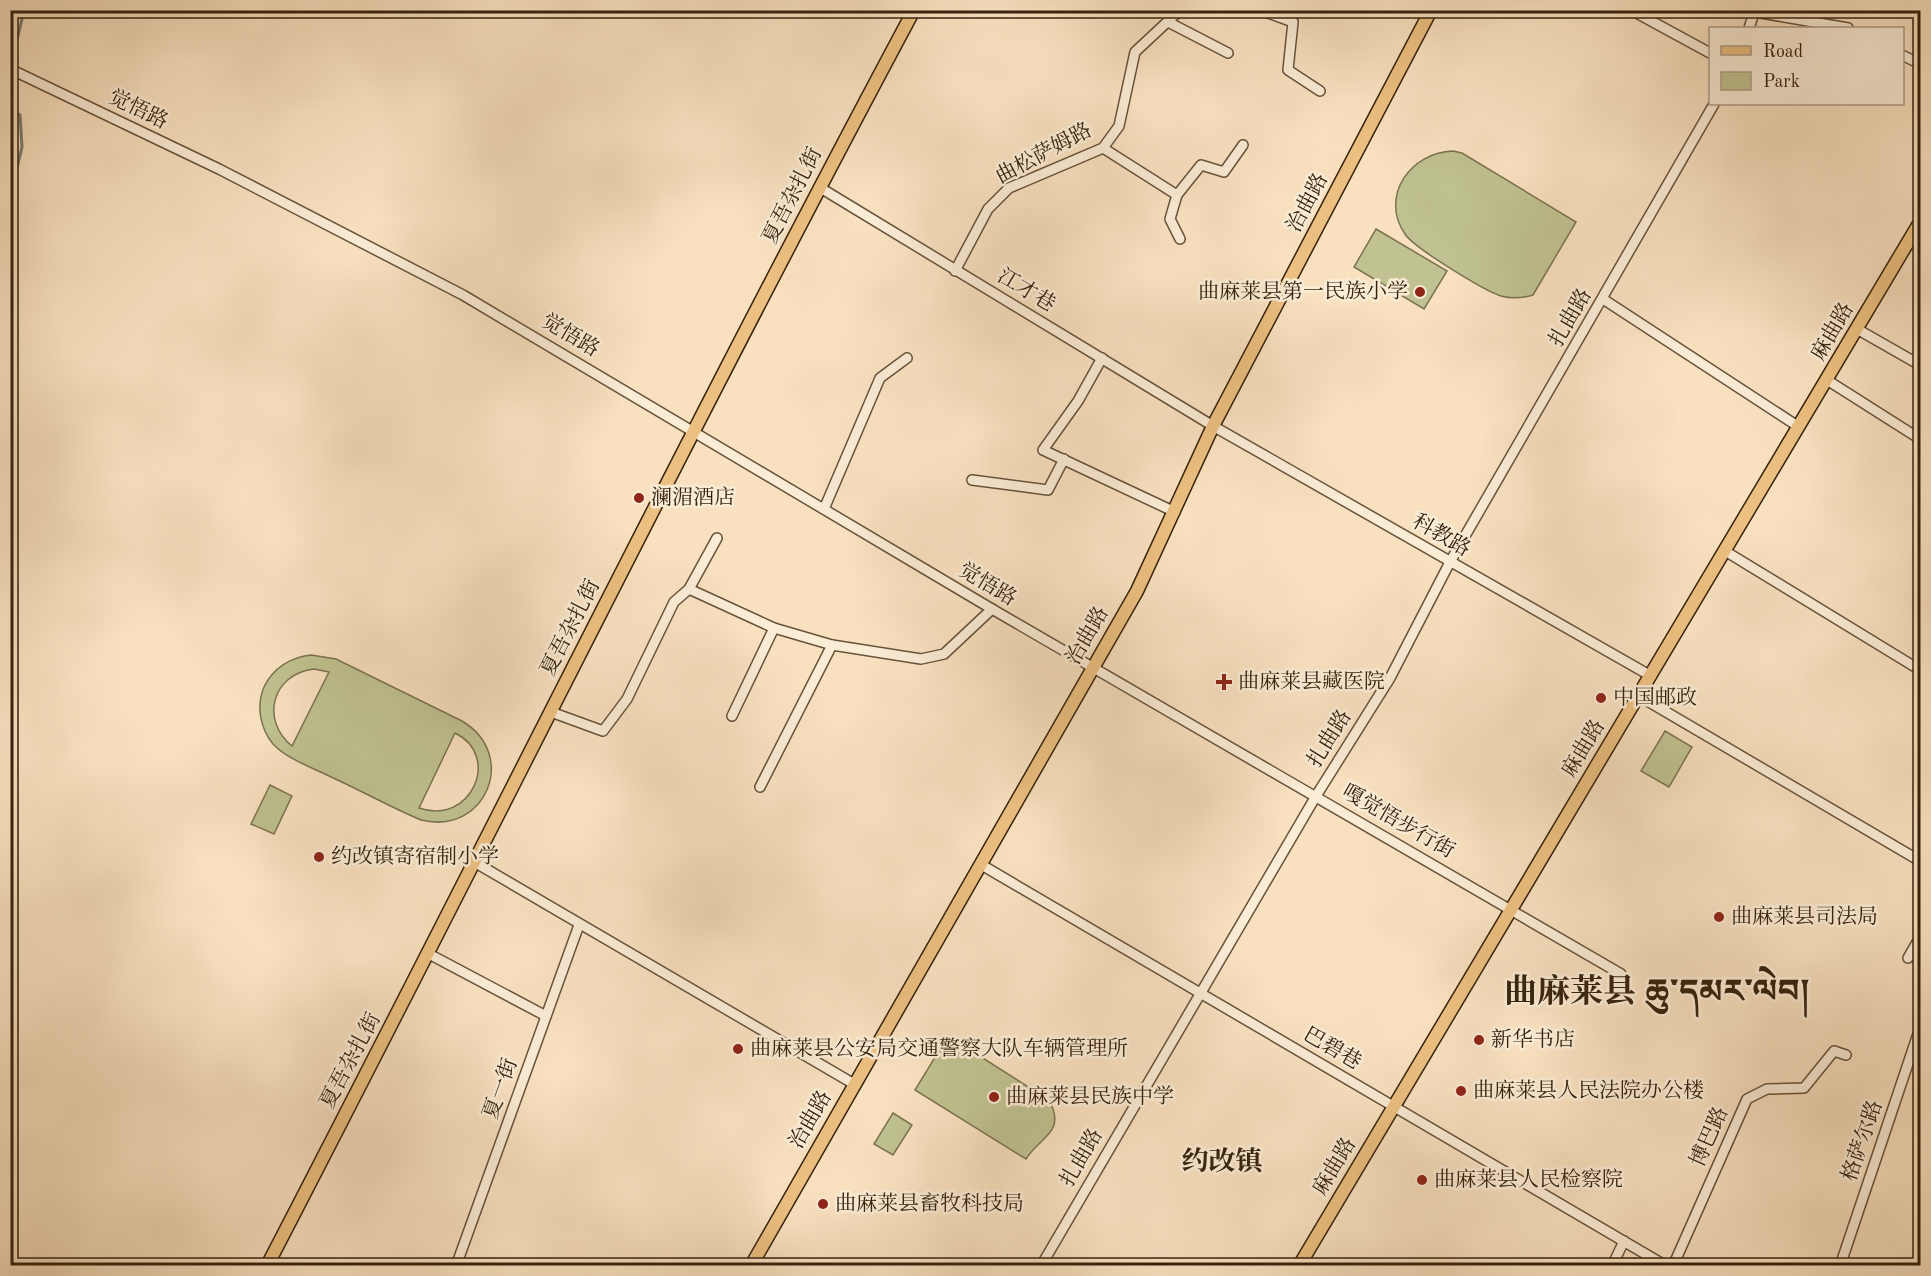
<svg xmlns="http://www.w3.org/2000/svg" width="1931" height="1276" font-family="'Old Standard TT','Noto Serif SC','Noto Serif Tibetan',serif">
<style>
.green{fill:#c0c291;stroke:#7b724f;stroke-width:1.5;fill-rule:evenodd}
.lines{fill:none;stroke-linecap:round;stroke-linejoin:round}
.stream{stroke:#767e75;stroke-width:3}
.minor-casing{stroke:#67523a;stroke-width:12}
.major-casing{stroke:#36220d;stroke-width:15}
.minor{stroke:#fbecd6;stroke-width:9}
.major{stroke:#ecc080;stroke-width:12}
.poi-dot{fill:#8f2418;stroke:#fbecd6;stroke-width:2}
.labels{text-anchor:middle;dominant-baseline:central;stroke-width:5;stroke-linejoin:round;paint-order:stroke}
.street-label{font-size:21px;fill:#36220d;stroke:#fbecd6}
.poi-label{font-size:21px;fill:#36220d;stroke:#fbecd6;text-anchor:start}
.district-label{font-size:27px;font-weight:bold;fill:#36220d;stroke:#fbecd6}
.town-label{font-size:33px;font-weight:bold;fill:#36220d;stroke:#fbecd6}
</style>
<rect width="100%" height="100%" fill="#f9e1c0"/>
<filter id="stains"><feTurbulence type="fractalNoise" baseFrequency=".00333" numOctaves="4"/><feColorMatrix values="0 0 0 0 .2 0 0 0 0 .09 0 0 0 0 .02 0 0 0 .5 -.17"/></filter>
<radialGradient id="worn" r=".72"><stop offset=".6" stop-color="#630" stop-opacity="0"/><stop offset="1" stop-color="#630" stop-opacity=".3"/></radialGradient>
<g class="green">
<path d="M1453 151 1462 153 1576 222 1533 295C1523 298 1512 299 1501 296 1485 291 1414 248 1405 234 1379 196 1411 152 1453 151Z"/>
<path d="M1376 229 1447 271 1424 309 1354 267Z"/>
<path d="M311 655 336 659 462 721C519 755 486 836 421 820 390 807 360 790 329 776 311 767 287 759 273 744 260 728 256 706 264 687 273 668 291 657 311 655ZM314 669 329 672 292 746C260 720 272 674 314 669ZM455 733C502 756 471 826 419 808Z"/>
<path d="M1665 731 1692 747 1669 787 1641 771Z"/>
<path d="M270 785 292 796 274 834 251 824Z"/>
<path d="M948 1036 1049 1100C1067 1133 1039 1137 1026 1159L915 1090Z"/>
<path d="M893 1113 912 1125 893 1155 874 1144Z"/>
</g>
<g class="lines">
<g class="stream">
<path d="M15 49 24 10"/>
<path d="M10 109 20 115 22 147 10 197"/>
</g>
<g class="minor-casing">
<g id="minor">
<path d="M1260 10 1293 22 1288 70 1320 91"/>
<path d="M1631 10 1710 53"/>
<path d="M1755 12 1848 28"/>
<path d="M1170 23 1228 53"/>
<path d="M1749 28 1755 10"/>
<path d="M1902 55 1920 64"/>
<path d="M10 69 219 169 463 295 992 609 1621 974"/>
<path d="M1103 148 1177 195 1201 165 1224 172 1243 145"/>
<path d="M819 187 1213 426 1651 676"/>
<path d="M1177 195 1170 219 1180 239"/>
<path d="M955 271 988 209 1009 188 1103 148 1119 126 1135 52 1180 10"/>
<path d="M1603 299 1799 427"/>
<path d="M1857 329 1920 365"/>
<path d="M1102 358 1078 401 1043 450 1175 512"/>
<path d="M1827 380 1920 439"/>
<path d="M972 480 1048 490 1064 459"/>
<path d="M824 509 880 378 907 358"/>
<path d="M1725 551 1920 670"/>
<path d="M689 589 717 538"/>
<path d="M1639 696 1920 861"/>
<path d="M551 712 603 731 627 699 674 602 689 589 774 628 832 645 921 659 944 654 992 609"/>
<path d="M732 716 774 628"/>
<path d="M760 787 832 645"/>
<path d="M476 863 854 1084"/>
<path d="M980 864 1666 1266"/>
<path d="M429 954 546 1016"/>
<path d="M1908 958 1920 937"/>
<path d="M456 1266 579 925"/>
<path d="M1041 1266 1316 796 1390 678 1450 562 1714 104"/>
<path d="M1612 1266 1624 1241"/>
<path d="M1673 1266 1747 1099 1767 1089 1804 1088 1834 1051 1846 1055"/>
<path d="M1840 1266 1920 1028"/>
</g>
</g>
<g class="major-casing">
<g id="major">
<path d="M267 1266C484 848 692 425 914 10"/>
<path d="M751 1266 1137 591 1213 426 1431 10"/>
<path d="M1299 1266 1920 222"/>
</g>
</g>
<use href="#minor" class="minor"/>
<use href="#major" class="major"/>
</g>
<g class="poi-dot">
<circle cx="1420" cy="292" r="6"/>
<circle cx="639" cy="498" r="6"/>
<path d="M1221 673h6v6h6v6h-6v6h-6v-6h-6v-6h6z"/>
<circle cx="1601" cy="698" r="6"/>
<circle cx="319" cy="857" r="6"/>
<circle cx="1719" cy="917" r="6"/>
<circle cx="1479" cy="1040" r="6"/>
<circle cx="738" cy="1049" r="6"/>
<circle cx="1461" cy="1091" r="6"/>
<circle cx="994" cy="1097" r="6"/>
<circle cx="1422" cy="1180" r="6"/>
<circle cx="823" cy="1204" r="6"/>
</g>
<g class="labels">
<g class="street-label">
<text transform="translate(138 110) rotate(26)">觉悟路</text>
<text transform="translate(1044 154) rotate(-28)">曲松萨姆路</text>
<text transform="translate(793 196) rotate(-63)">夏吾杂扎街</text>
<text transform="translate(1308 203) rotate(-62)">治曲路</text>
<text transform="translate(1026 291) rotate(31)">江才巷</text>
<text transform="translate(1571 318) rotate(-60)">扎曲路</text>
<text transform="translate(1833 332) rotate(-60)">麻曲路</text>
<text transform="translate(570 336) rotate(31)">觉悟路</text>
<text transform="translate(1441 536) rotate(30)">科教路</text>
<text transform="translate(987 585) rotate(31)">觉悟路</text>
<text transform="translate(571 628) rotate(-63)">夏吾杂扎街</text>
<text transform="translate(1088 636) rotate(-60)">治曲路</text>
<text transform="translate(1330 739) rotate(-58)">扎曲路</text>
<text transform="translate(1584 749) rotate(-59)">麻曲路</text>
<text transform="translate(1398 822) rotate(30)">嘎觉悟步行街</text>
<text transform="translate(1332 1049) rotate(30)">巴碧巷</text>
<text transform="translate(351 1061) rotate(-62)">夏吾杂扎街</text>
<text transform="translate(501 1089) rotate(-70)">夏一街</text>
<text transform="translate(811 1120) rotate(-60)">治曲路</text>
<text transform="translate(1710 1137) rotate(-66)">博巴路</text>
<text transform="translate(1863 1141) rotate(-71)">格萨尔路</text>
<text transform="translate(1082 1158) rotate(-60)">扎曲路</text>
<text transform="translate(1335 1167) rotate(-59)">麻曲路</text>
</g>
<g class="poi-label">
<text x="1408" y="292" text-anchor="end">曲麻莱县第一民族小学</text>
<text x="651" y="498">澜湄酒店</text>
<text x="1238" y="682">曲麻莱县藏医院</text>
<text x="1613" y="698">中国邮政</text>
<text x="331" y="857">约改镇寄宿制小学</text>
<text x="1731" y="917">曲麻莱县司法局</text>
<text x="1491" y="1040">新华书店</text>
<text x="750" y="1049">曲麻莱县公安局交通警察大队车辆管理所</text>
<text x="1473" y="1091">曲麻莱县人民法院办公楼</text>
<text x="1006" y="1097">曲麻莱县民族中学</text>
<text x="1434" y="1180">曲麻莱县人民检察院</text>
<text x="835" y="1204">曲麻莱县畜牧科技局</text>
</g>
<g class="district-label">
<text x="1222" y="1162">约改镇</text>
</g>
<g class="town-label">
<text x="1657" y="993">曲麻莱县 ཆུ་དམར་ལེབ།</text>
</g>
</g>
<rect width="1931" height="1276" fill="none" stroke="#f9e1c0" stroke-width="36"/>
<rect x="12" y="12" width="1907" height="1252" fill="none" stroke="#36220d" stroke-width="3"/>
<rect x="18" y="18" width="1895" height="1240" fill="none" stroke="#36220d" stroke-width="1.5"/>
<rect x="1709" y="27" width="195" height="78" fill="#fbecd6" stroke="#ac9b86" stroke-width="1.5"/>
<rect x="1721" y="46" width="30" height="9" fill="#ecc080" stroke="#ac9b86" stroke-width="1.5"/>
<text x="1763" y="57" font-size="18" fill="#36220d">Road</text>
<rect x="1721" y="72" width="30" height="18" fill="#c0c291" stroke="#ac9b86" stroke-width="1.5"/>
<text x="1763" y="87" font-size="18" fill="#36220d">Park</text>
<rect width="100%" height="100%" filter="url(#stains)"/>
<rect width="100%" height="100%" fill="url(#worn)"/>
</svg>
